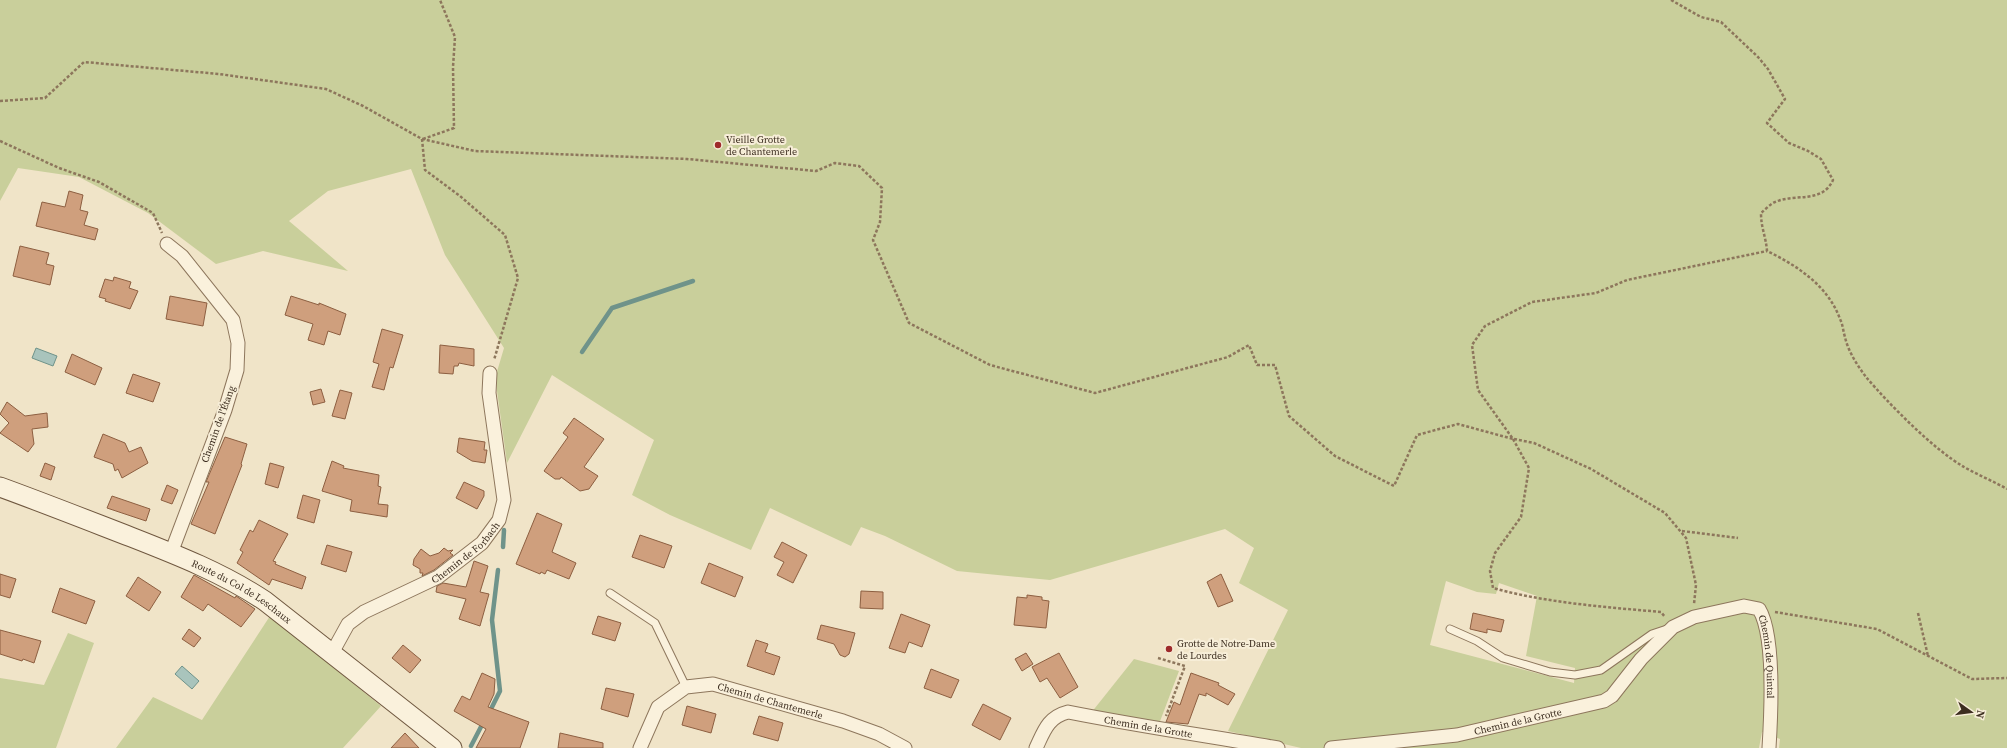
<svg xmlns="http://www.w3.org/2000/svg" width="2007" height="748" font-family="'Source Serif 4',serif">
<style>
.green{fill:#c9cf9b;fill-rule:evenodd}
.water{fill:#a9c4bc;stroke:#6f938a}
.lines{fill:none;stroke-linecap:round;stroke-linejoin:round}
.stream{stroke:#6f938a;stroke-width:4.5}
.building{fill:#cf9f7d;stroke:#8d5f41}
.service-casing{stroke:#8d765c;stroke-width:9}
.minor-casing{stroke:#8d765c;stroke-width:15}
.secondary-casing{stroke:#6f573f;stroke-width:21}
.path{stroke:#8d765c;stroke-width:2.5;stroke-dasharray:3 2;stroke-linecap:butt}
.service{stroke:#faf1dc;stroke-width:7}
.minor{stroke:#faf1dc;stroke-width:13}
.secondary{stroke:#faf1dc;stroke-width:19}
.poi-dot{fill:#9e2a2b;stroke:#f7eed8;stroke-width:1.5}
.labels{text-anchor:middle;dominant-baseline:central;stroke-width:4;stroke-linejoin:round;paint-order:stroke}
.poi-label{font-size:10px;fill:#3d2e20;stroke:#f7eed8;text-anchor:start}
.street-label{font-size:10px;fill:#3d2e20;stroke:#f7eed8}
</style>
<rect width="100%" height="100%" fill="#f0e4c8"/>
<g class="green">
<path d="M0 0H2007V748H1779L1780 739 1762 732 1759 748H1301L1228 731 1288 610 1239 583 1254 548 1225 529 1050 580 957 571 885 536 861 527 851 546 770 508 751 550 670 515 632 495 654 440 552 375 507 463 497 391 496 375 504 348 445 255 411 169 328 191 289 221 348 271 263 251 216 264 148 213 79 177 18 168 0 201ZM1446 581 1477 592 1496 594 1499 583 1537 596 1526 656 1575 668 1574 683 1430 645Z"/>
<path d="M270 616 381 706 343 748H116L153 697 202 720Z"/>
<path d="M68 633 94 643 56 748H0V678L44 685Z"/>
<path d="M1134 659 1179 671 1159 724 1091 713Z"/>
</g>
<g class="water">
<path d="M36 348 57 356 53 366 32 358Z"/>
<path d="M182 666 199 681 192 689 175 674Z"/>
</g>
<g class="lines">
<g class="stream">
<path d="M582 352 612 308 693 281"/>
<path d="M503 547 504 530"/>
<path d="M489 713 500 691 492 620 498 570"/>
<path d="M471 746 484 721"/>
</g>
</g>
<g class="building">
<path d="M69 191 83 195 80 210 88 212 84 225 98 229 95 240 36 226 42 202 65 207Z"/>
<path d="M20 246 49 253 46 264 54 266 50 285 13 276Z"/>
<path d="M114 277 131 282 129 288 138 291 130 309 105 301 106 299 99 297 105 279 113 281Z"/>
<path d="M170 296 207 303 203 326 166 319Z"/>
<path d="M291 296 319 305V303L346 314 340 335 328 331 324 345 308 340 313 324 285 315Z"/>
<path d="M382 329 403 335 393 368 390 367 384 390 372 387 379 364 373 362Z"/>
<path d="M440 345 474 349V366L459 363 458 366H454L453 374 439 373Z"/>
<path d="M72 354 102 368 95 385 65 372Z"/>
<path d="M133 374 160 383 153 402 126 393Z"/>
<path d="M321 389 325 402 313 405 310 392Z"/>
<path d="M340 390 352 393 345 419 332 416Z"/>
<path d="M7 402 25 416 47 413 48 427 32 429 34 444 28 452 0 433 9 423 0 414Z"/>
<path d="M574 418 604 439 584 467 598 476 589 489 580 491 561 477 560 479H555L544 471 568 437 563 433Z"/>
<path d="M103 434 125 443 129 452 141 447 148 463 122 478 118 469 115 471 113 464 94 457Z"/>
<path d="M225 437 247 444 241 464 242 465 215 534 191 524 209 482H206Z"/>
<path d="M459 438 485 442 484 450H487L485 463 472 461 457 452Z"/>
<path d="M332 461 344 466 343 468 379 475 378 486 381 487 378 504 388 505 387 517 350 511 352 500 322 491Z"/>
<path d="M45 463 55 467 51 480 40 476Z"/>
<path d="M270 463 284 467 278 488 265 484Z"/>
<path d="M464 482 484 491V496L477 509 456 498Z"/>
<path d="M167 485 178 490 172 504 161 500Z"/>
<path d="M303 495 320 500 314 523 297 518Z"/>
<path d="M112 496 150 509 146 521 107 508Z"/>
<path d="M537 513 562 524 552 552 576 563 569 579 547 570 545 574 541 572 540 574 516 564Z"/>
<path d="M259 520 288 534 273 561 276 562 275 564 306 577 302 589 272 579 269 585 237 563 243 552 240 550 250 530 253 532Z"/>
<path d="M640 535 672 546 664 568 632 557Z"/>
<path d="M782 542 807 555 793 583 777 575 784 562 774 557Z"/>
<path d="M327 545 352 552 346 572 321 564Z"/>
<path d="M444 548 448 551 453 550 450 553 453 555 434 570 422 576 423 573H420V569L413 565 414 559 421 549 430 556 439 553Z"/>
<path d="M474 561 488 566 480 592 489 594 480 626 459 619 466 599 436 592 437 586 443 583 466 587Z"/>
<path d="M709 563 743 577 735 597 701 583Z"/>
<path d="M0 574 16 579 10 598 0 595Z"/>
<path d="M1221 574 1233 601 1218 607 1207 582Z"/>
<path d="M194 575 235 598 236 596 255 609 241 627 208 604 203 611 181 597Z"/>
<path d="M138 577 161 592 149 611 126 596Z"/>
<path d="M60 588 95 601 86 624 52 612Z"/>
<path d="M861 591 883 592V609L860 608Z"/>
<path d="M1027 595 1042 597V600L1049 601 1046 628 1014 625 1017 597 1027 598Z"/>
<path d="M1473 613 1504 620 1501 632 1487 629V633L1470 629Z"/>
<path d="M901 614 930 625 922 647 909 642 905 653 889 648Z"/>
<path d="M598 616 621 623 615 641 592 634Z"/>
<path d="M821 625 855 633 849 654 845 657 840 655 834 644 817 639Z"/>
<path d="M189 629 201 638 194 647 182 639Z"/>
<path d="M0 630 41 641 34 663 23 659 22 661 0 654Z"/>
<path d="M756 640 768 644 765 652 780 657 774 675 747 666Z"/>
<path d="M403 645 421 660 410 673 392 658Z"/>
<path d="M1026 653 1033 664 1022 671 1015 659Z"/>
<path d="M1059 653 1078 687 1060 698 1047 678 1040 682 1032 667Z"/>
<path d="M931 669 959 680 951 698 924 688Z"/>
<path d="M482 673 495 679 494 694 488 707 529 722 520 748H476L486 729 454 711 462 696 470 700Z"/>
<path d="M1191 673 1219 683 1218 685 1235 694 1228 705 1206 693V696L1199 694 1188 724 1166 722 1174 702 1180 705Z"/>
<path d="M606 688 634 694 628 717 601 709Z"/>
<path d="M983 704 1011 718 1000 740 972 725Z"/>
<path d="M687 706 716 714 711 733 682 725Z"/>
<path d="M759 716 783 723 778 741 753 734Z"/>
<path d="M405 733 419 748H391Z"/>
<path d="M560 733 603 743V748H558Z"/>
</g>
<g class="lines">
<g class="service-casing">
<g id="service">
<path d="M610 593 655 623 686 687"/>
<path d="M1450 629 1477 641 1503 658 1550 672 1575 675 1601 670 1652 634 1667 629"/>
</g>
</g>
<g class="minor-casing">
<g id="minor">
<path d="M167 244 182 256 233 320 238 343 237 370 225 410 171 553"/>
<path id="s1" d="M332 653 348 624 364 612 438 577 482 543 499 520 504 500 489 393 490 373"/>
<path id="s2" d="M640 748 658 707 686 687 713 684 843 721 879 734 905 748"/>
<path id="s3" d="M1036 748C1044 731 1048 717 1068 712 1138 726 1208 736 1278 748"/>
<path id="s4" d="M1331 748 1457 735 1604 701 1612 696 1641 659 1673 627 1694 617 1744 606 1759 609C1775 635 1771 716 1769 748"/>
</g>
</g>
<g class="secondary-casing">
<g id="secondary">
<path id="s5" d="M0 487C44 503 87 520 131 537 177 555 223 573 265 601L452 748"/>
</g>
</g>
<g class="path">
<path d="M1671 0 1701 17 1721 22 1758 57 1768 69 1785 99 1767 123 1789 143 1808 151 1821 159 1833 180C1822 204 1796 193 1775 202 1770 204 1765 210 1761 213 1761 228 1766 237 1767 251 1798 266 1828 286 1840 319 1843 325 1843 331 1845 337 1848 351 1857 365 1866 377 1889 404 1933 449 1964 467 1978 475 1993 481 2007 489"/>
<path d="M0 101 45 98 84 62 219 74 326 89 363 106 422 139 475 151 687 159 816 171 835 163 859 166 882 188 880 222 873 240 909 323 990 365 1095 393 1228 357 1249 345 1257 365H1275L1289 416 1335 456 1394 486 1417 435 1458 424 1513 439 1478 390 1472 345 1485 326 1532 302 1596 293 1627 280 1767 251"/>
<path d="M422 139 425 170 460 196 505 235 518 278 494 360"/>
<path d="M423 139 454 128 453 67 455 37 440 0"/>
<path d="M0 141 59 168 99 182 153 213 162 233"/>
<path d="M1513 439 1529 468 1521 517 1495 553 1490 571 1493 588C1547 603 1605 607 1661 612L1665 617"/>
<path d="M1514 439 1534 443 1591 469 1665 513 1686 538 1696 585 1694 604"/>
<path d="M1682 531 1738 538"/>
<path d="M1775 612 1877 629 1972 679 2007 678"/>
<path d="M1918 613 1928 656"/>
<path d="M1158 658 1185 666 1166 716"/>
</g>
<use href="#service" class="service"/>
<use href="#minor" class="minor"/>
<use href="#secondary" class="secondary"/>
</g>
<g class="poi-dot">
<circle cx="718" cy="145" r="4"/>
<circle cx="1169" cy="649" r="4"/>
</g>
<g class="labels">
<g class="poi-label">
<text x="726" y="139">Vieille Grotte<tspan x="726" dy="12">de Chantemerle</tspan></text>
<text x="1177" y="643">Grotte de Notre-Dame<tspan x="1177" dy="12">de Lourdes</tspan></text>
</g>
<g class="street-label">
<text transform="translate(218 424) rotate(-70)">Chemin de l'Étang</text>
<text stroke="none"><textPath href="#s1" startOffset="172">Chemin de Forbach</textPath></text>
<text stroke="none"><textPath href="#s5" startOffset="264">Route du Col de Leschaux</textPath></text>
<text stroke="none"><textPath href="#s4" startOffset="518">Chemin de Quintal</textPath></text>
<text stroke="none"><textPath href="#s2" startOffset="166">Chemin de Chantemerle</textPath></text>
<text stroke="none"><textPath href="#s4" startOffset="189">Chemin de la Grotte</textPath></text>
<text stroke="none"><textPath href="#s3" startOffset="132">Chemin de la Grotte</textPath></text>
</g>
</g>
<g transform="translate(1971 712) rotate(104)" stroke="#f7eed8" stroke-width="3" paint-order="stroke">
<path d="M0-3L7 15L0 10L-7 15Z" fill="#3d2e20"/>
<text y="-6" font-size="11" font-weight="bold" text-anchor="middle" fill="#3d2e20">N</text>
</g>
</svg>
